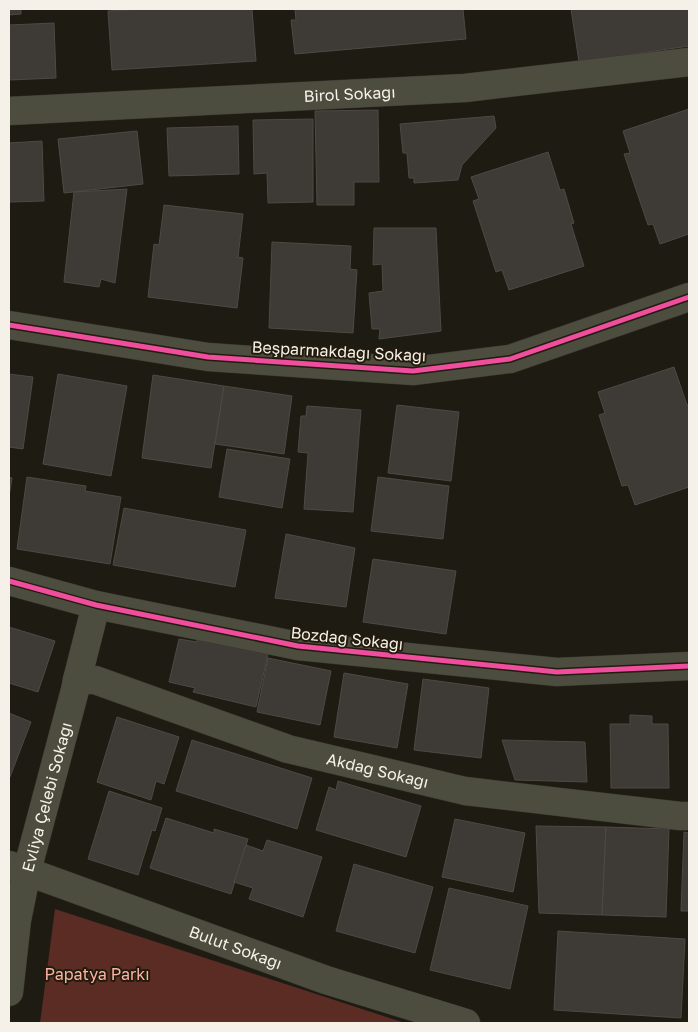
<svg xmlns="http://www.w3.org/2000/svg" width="698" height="1032" font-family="'Golos Text',sans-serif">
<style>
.green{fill:#5b2c23}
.building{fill:#3e3a35;stroke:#4e4943}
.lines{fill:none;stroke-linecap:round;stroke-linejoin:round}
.street-casing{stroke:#3b3832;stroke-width:29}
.street{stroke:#4d4d3f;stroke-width:28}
.cycleway-casing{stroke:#231c0e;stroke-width:8}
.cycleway{stroke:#ef4d9e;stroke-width:5}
.labels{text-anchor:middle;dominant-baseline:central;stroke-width:4;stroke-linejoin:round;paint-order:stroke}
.street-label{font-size:16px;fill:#f6f1e8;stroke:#231c0e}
.park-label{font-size:16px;fill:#feb2a2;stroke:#231c0e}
</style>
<rect width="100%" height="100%" fill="#1e1b13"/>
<path class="green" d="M55 909 405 1023H40Z"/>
<g class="building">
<path d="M9 9H21V14L9 15Z"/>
<path d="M144 9H252L256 61 112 70 108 11Z"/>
<path d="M295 9H463L466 39 295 54 291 20H296Z"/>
<path d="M571 9H689V46L579 62Z"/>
<path d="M54 23 56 78 9 80V25Z"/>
<path d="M689 109V234L660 244 653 224 648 225 624 154 630 153 623 131Z"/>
<path d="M378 110 379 182H354V205H317L315 111Z"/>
<path d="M494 116 496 128 462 165 458 180 414 183V178H409L407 153H403L400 124Z"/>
<path d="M313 119V202L268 203 267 173 254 174 253 120Z"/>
<path d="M238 126 239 174 169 176 167 128Z"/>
<path d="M137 131 143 184 64 193 58 139Z"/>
<path d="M42 141 44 201 9 202V143Z"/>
<path d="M548 152 560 190 564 189 574 223 571 224 584 266 509 290 502 270 496 272 473 201 479 199 471 177Z"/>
<path d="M127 189 115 283 101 279 99 287 64 282 74 192Z"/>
<path d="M164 205 243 214 238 257 243 258 237 308 148 297 154 244 159 245Z"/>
<path d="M374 228H436L441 331 379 339 380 329H372L369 293 383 291 382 264 373 265Z"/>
<path d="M272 242 351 246 350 269 357 270 353 333 269 328Z"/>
<path d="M674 367 687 405 689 404V487L635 505 628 485 622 486 599 415 605 413 598 392Z"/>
<path d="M9 374 33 377 23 449 9 447Z"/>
<path d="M58 374 127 386 111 476 43 464Z"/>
<path d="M153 375 224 386 211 468 142 458Z"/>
<path d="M224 386 292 396 284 454 215 444Z"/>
<path d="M397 405 459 412 451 481 388 473Z"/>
<path d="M307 406 361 410 353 512 304 509 308 453 298 452 301 416H306Z"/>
<path d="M227 449 290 459 282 508 219 497Z"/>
<path d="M9 477 12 478 9 497Z"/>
<path d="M27 477 86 486 85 491 121 497 110 564 17 549Z"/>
<path d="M378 477 449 486 443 539 371 531Z"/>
<path d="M124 508 246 530 235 587 113 565Z"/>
<path d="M286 534 355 548 346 607 275 598Z"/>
<path d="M373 559 456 571 446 634 363 622Z"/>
<path d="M9 627 55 641 38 692 9 683Z"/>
<path d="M197 638 268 654 256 707 193 692 195 688 169 682 179 639 197 642Z"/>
<path d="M268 658 331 671 320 725 257 712Z"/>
<path d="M344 673 408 684 397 748 334 737Z"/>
<path d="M423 679 489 688 481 758 414 750Z"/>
<path d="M9 713 31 722 10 777 9 776Z"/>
<path d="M630 715 652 716V724H668L669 788H611L610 724H630Z"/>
<path d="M117 717 179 737 164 784 156 781 151 800 97 782Z"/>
<path d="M192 740 312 778 297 829 176 791Z"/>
<path d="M502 740 585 742 587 782 515 780Z"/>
<path d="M338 781 421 806 406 857 316 830 329 787 336 790Z"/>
<path d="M109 791 162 808 155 831 152 830 138 875 88 859Z"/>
<path d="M166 818 214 833V829L248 839 231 894 150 868Z"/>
<path d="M455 819 525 833 513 892 442 877Z"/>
<path d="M536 826 606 827 602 915 539 913Z"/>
<path d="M606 827 669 829 666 917 602 915Z"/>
<path d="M684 832 689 833V911H681Z"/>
<path d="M267 840 322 857 303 917 249 899 253 888 234 882 246 845 263 851Z"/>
<path d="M354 864 433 887 415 953 336 931Z"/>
<path d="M449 888 528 906 510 989 430 970Z"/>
<path d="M558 931 685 939 681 1018 554 1010Z"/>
</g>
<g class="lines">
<g class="street-casing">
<g id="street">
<path id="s1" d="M9 111 465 88 689 62"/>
<path d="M9 325 208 357 413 371 510 359 689 297"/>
<path d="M9 581 96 605 298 646 557 672 689 666"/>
<path id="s2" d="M77 680H95L288 749 465 791 680 816H689"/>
<path id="s3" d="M9 865 326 980 466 1023"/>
<path id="s4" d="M9 992 17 920 27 871 75 690 77 680 96 605"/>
</g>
</g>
<use href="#street" class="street"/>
<g class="cycleway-casing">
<g id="cycleway">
<path d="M9 325 208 357 413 371 510 359 689 297"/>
<path d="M9 581 96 605 298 646 557 672 689 666"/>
</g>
</g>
<use href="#cycleway" class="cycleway"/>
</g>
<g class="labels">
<g class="street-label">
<text stroke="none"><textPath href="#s1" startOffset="341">Birol Sokağı</textPath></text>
<text transform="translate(339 351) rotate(3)">Beşparmakdağı Sokağı</text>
<text transform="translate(347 638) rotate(6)">Bozdağ Sokağı</text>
<text stroke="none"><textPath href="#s2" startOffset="315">Akdağ Sokağı</textPath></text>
<text stroke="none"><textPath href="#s4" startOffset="199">Evliya Çelebi Sokağı</textPath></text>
<text stroke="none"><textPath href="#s3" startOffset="241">Bulut Sokağı</textPath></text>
</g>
<g class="park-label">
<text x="97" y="974">Papatya Parkı</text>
</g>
</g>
<rect width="698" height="1032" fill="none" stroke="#f6f1e8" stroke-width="20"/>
</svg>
